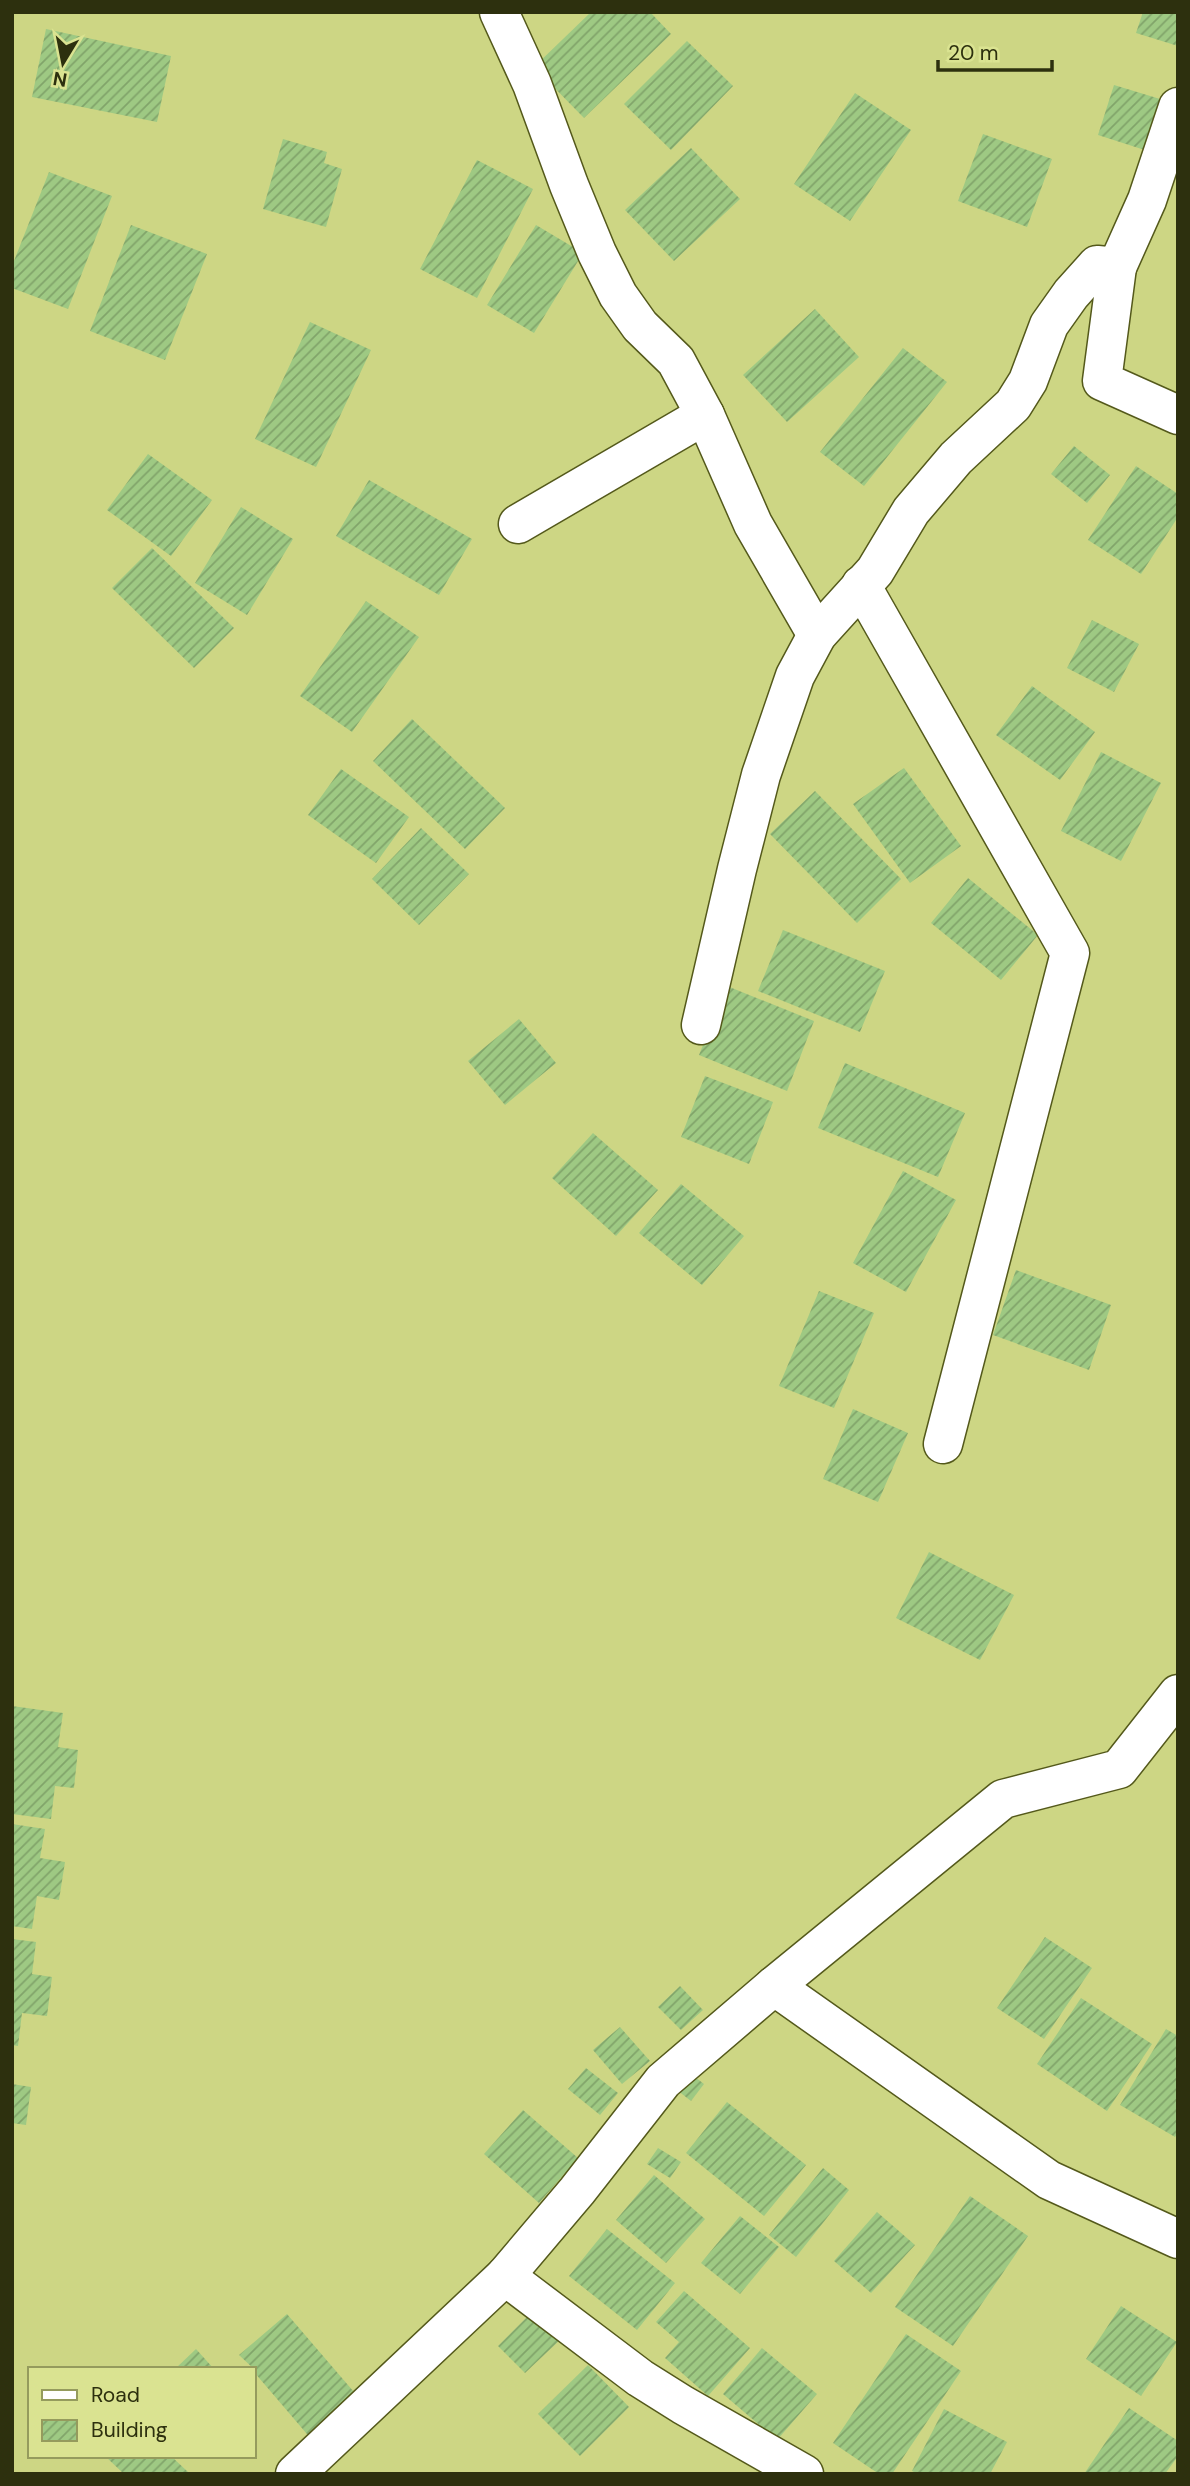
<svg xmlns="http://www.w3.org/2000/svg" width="1190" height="2486" font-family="'DM Sans',sans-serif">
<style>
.building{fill:url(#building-hatch)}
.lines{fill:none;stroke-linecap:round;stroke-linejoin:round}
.street-casing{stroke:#54591b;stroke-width:41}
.street{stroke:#fff;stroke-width:38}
</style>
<defs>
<pattern id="building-hatch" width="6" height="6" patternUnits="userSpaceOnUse" patternTransform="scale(1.75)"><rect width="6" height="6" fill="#9ec983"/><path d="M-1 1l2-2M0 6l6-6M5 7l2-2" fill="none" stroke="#81a46a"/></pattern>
</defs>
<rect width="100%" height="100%" fill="#cdd684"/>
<g class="building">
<path d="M591 12H650L671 34 584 118 534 67Z"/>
<path d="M1143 12H1178V46L1136 33Z"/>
<path d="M46 29 171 56 157 122 32 97Z"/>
<path d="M687 41 733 86 671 150 624 104Z"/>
<path d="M1114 85 1170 102 1154 153 1098 135Z"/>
<path d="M855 93 911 130 850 221 794 184Z"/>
<path d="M983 134 1052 159 1027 227 958 201Z"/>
<path d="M283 139 327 152 324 163 342 169 326 227 263 209Z"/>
<path d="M691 148 740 199 674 261 625 210Z"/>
<path d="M477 160 533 189 477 298 420 269Z"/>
<path d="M49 172 112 196 68 309 12 288V266Z"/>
<path d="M131 225 207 254 165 360 90 331Z"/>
<path d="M536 225 583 253 534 333 487 305Z"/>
<path d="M815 309 859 357 787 422 743 375Z"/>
<path d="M310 322 371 350 316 467 255 439Z"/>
<path d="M903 348 947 382 864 486 820 452Z"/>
<path d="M1074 446 1110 475 1087 503 1051 474Z"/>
<path d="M148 454 212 500 171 556 107 510Z"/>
<path d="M1136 466 1178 494V517L1141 574 1088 540Z"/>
<path d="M369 480 472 539 439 595 336 536Z"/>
<path d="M241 507 293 539 247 615 195 583Z"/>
<path d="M152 548 234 628 194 668 112 588Z"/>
<path d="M366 601 419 637 352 732 300 696Z"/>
<path d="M1092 620 1139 644 1114 692 1067 668Z"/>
<path d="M1032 686 1095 732 1060 780 996 735Z"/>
<path d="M412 719 505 808 465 849 373 761Z"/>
<path d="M1101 752 1161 783 1121 861 1061 831Z"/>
<path d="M904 768 961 846 910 883 853 804Z"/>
<path d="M341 769 409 817 376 863 308 815Z"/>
<path d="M815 791 901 879 857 923 770 834Z"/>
<path d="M421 828 469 874 419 925 372 879Z"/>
<path d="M968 878 1038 935 1001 980 931 923Z"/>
<path d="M783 930 885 971 860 1032 758 991Z"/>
<path d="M727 986 814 1021 787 1091 699 1055Z"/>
<path d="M519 1019 556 1063 505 1105 468 1061Z"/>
<path d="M845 1063 965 1113 938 1177 818 1128Z"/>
<path d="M705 1076 773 1102 749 1164 681 1137Z"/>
<path d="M593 1133 658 1190 616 1236 552 1178Z"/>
<path d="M903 1171 956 1200 906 1292 853 1263Z"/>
<path d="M681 1184 744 1236 702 1285 639 1233Z"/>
<path d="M1016 1270 1111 1305 1089 1370 993 1335Z"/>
<path d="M819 1291 874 1313 834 1408 779 1386Z"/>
<path d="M853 1409 908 1433 878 1502 823 1479Z"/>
<path d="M929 1552 1014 1595 980 1660 896 1618Z"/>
<path d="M12 1706 63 1713 58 1747 78 1750 74 1788 55 1786 51 1819 12 1814Z"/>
<path d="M12 1824 45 1829 40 1858 65 1862 59 1900 37 1896 32 1929 12 1926Z"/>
<path d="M1045 1937 1092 1968 1044 2039 997 2008Z"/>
<path d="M12 1939 36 1942 32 1974 52 1977 47 2016 22 2013 18 2046 12 2045Z"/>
<path d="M680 1986 703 2010 681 2030 658 2007Z"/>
<path d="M1081 1998 1152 2044 1107 2111 1037 2064Z"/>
<path d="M620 2027 650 2061 622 2084 593 2050Z"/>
<path d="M1166 2029 1178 2036V2132L1175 2137 1120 2105Z"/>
<path d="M586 2068 618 2093 600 2115 568 2089Z"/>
<path d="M686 2070 704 2084 691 2101 673 2087Z"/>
<path d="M12 2084 31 2087 26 2125 12 2123Z"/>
<path d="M727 2102 806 2165 764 2216 686 2153Z"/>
<path d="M523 2110 578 2158 539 2203 484 2154Z"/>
<path d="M658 2148 681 2162 670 2178 647 2164Z"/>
<path d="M823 2168 849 2190 796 2257 769 2235Z"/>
<path d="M654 2175 705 2219 666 2263 616 2220Z"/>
<path d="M970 2196 1028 2236 953 2346 895 2307Z"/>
<path d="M877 2212 915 2245 871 2293 834 2261Z"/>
<path d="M740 2216 779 2247 740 2294 701 2263Z"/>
<path d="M607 2229 675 2283 637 2330 569 2276Z"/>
<path d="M684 2291 750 2348 708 2396 665 2358 679 2342 656 2322Z"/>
<path d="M1121 2306 1177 2342 1141 2396 1086 2359Z"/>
<path d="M534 2310 562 2338 525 2373 498 2346Z"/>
<path d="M287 2314 366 2406 318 2447 254 2372V2369L239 2355Z"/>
<path d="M906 2334 961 2371 892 2474H879L833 2443Z"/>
<path d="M762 2348 817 2394 777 2440 723 2394Z"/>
<path d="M196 2349 214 2369H175Z"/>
<path d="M588 2365 629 2407 580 2456 538 2414Z"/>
<path d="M1129 2408 1178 2441V2456L1165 2474H1084Z"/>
<path d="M944 2409 1007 2442 990 2474H918L912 2471Z"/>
<path d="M105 2456H171L188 2472 187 2474H124Z"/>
</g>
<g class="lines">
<g class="street-casing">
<g id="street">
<path d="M499 12 532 84 569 185 597 253 618 295 640 326 676 361 705 415 753 524 817 635"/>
<path d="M1117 267 1102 381 1178 415"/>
<path d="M518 524 705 415"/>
<path d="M861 585 1070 953 943 1444"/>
<path d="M701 1025 737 869 761 775 795 676 817 635 875 571 911 511 956 458 1013 405 1028 381 1049 325 1071 294 1097 265 1117 267 1147 200 1178 107"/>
<path d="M774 1986 1003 1799 1119 1769 1178 1694"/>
<path d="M505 2276 640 2378 683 2405 804 2474"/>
<path d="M295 2474 505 2276 577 2191 663 2081 774 1986 1049 2180 1178 2239"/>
</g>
</g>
<use href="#street" class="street"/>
</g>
<rect width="1190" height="2486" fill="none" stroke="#2d300e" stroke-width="28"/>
<rect x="28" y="2367" width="228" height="91" fill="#dae391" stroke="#959b5d" stroke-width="2"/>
<rect x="42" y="2390" width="35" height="10" fill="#ffffff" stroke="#959b5d" stroke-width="2"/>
<text x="91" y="2402" font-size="21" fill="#2d300e">Road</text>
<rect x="42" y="2420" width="35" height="21" fill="url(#building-hatch)" stroke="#959b5d" stroke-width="2"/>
<text x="91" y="2437" font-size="21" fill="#2d300e">Building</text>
<g transform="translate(63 63) rotate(190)" stroke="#dae391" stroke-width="5" paint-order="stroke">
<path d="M0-5L12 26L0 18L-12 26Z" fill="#2d300e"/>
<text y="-10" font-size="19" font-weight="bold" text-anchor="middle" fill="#2d300e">N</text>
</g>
<path d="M938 60v10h114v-10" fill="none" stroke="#2d300e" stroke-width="3.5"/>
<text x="948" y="60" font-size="21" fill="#2d300e" stroke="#dae391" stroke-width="5" paint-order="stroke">20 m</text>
</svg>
